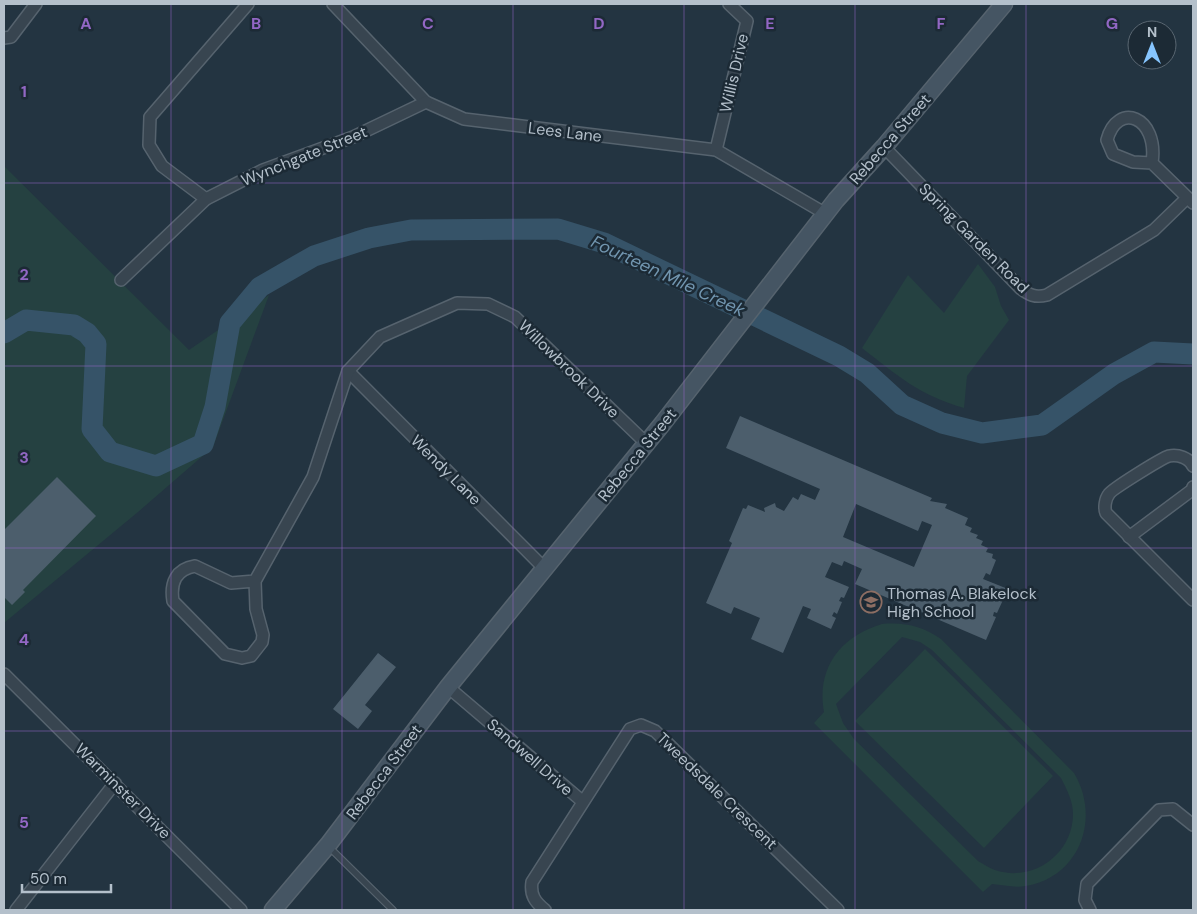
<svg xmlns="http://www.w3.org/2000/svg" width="1197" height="914" font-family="'DM Sans',sans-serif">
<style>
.green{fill:#254141;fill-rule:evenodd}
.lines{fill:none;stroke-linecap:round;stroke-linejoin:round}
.river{stroke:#365368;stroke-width:21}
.building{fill:#4c5e6c;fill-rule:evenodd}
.service-casing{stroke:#56636e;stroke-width:8}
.minor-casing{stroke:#56636e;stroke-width:14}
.secondary-casing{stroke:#56636e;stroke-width:19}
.service{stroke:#384550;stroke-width:5.5}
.minor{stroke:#384550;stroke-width:11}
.secondary{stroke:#455563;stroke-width:16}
.grid{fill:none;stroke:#9267c4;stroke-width:1;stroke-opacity:0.55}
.labels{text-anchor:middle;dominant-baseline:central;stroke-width:5;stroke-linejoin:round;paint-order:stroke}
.street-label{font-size:16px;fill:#b4c0cb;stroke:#1c2a35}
.poi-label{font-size:16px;fill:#b4c0cb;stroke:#1c2a35;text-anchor:start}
.water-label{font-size:18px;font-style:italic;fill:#7296b0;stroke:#1c2a35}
.grid-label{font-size:16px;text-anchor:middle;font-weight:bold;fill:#9267c4;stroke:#1c2a35;stroke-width:5;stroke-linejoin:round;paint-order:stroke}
</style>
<rect width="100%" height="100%" fill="#233441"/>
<g class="green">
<path d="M4 166 189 350 269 295 213 447 138 512 4 623Z"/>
<path d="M978 264 995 287 1001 306 1009 320 967 376 964 408C919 395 898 376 862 348L908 275 944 313Z"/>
<path d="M882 624C905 622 922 626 941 639L1074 773C1101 818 1080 877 1026 886 1014 888 1003 885 992 884L983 892 814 723 824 712C816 668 841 636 882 624ZM902 637 920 642 932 650 1061 778C1067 790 1073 801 1073 814 1073 854 1033 883 995 870 989 868 984 864 978 861L854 739 843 723 836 704Z"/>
<path d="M925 649 1053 776 984 848 855 721Z"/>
</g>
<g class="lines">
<path class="river" d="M4 333 26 320 74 325 87 333 96 344 92 429 110 452 156 466 203 444 215 407 230 323 260 287 314 256 369 238 411 230 558 229 604 243 839 356 867 373 902 405 942 423 982 433 1042 425 1114 374 1154 352 1193 354"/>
</g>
<g class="building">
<path d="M740 416 932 498 930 501 947 504 945 508 968 518 965 525 972 528 970 532 978 535 976 538 983 541 981 545 988 548 986 552 993 554 992 558 996 560 990 575 986 573 983 579 1008 589 997 613 994 612 993 616 996 617 986 640 855 584 862 569 844 561 842 566 832 562 825 577 849 587 844 598 841 597 839 601 842 602 837 614 834 612 832 616 836 618 831 629 807 618 811 609 803 606 783 653 751 639 760 618 734 607 731 614 706 603 732 543 729 541 743 508 746 509 748 505 765 512 764 508 775 503 776 507 784 511 793 497 798 500 801 494 815 500 820 489 726 448ZM856 504 918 531 922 521 932 525 914 567 843 537Z"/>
<path d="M57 477 96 516 23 590 25 592 12 605 4 597V530Z"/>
<path d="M378 653 396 667 365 705 372 711 358 729 333 709Z"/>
</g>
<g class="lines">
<g class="service-casing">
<path id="service" d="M329 847 393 910"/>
</g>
<g class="minor-casing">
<g id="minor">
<path d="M333 4 426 102 464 119 716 150 826 214"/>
<path d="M4 38 11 37 36 4"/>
<path d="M884 147 1020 288C1029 295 1035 298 1047 295L1154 230 1187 198"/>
<path d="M716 150 747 21 729 4"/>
<path d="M1152 163C1159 116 1117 101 1107 140L1113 154 1133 162 1152 163 1193 203"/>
<path d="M206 199 162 166 149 145 150 117 248 4"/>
<path d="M121 280 206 199 263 170 353 137 426 102"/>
<path d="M348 371 545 569"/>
<path d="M1193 466C1189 458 1178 454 1169 456 1162 458 1112 489 1109 494 1105 499 1104 508 1106 513L1193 600"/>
<path d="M1129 537 1192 490 1193 487"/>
<path d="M255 581 231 583 195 566C176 569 170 583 173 601L225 654 242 658 251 656 262 642 263 635 256 609 255 581 313 477 348 371 380 337 457 303 488 304 515 317 646 443"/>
<path d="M4 674 241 910"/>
<path d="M448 687 582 801"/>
<path d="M16 910 115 783"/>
<path d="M545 910C535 902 530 895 532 882L630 729 641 725 655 731 838 910"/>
<path d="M1090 910 1085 900 1087 884 1159 810 1173 809 1193 825"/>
</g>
</g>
<g class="secondary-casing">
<path id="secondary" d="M273 910 328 845 448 687 663 423 836 200 884 147 1004 4"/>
</g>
<use href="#service" class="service"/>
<use href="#minor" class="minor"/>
<use href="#secondary" class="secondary"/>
</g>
<path class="grid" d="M171 4V910M342 4V910M513 4V910M684 4V910M855 4V910M1026 4V910M4 183H1193M4 366H1193M4 548H1193M4 731H1193"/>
<defs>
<g id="school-ring" transform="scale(1.125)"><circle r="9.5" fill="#1c2a35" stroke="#8d6e63" stroke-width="1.5"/><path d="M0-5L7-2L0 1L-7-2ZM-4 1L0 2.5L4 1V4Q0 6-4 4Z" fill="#8d6e63"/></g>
</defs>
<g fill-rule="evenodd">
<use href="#school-ring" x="871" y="602"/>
</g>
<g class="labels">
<g class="street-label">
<text transform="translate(734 73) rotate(-77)">Willis Drive</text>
<text transform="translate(565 132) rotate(7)">Lees Lane</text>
<text transform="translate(890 139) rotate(-49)">Rebecca Street</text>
<text transform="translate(304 156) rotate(-22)">Wynchgate Street</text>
<text transform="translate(974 238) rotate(45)">Spring Garden Road</text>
<text transform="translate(569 369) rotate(44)">Willowbrook Drive</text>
<text transform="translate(637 455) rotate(-51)">Rebecca Street</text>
<text transform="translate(446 470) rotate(45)">Wendy Lane</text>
<text transform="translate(530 757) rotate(41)">Sandwell Drive</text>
<text transform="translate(384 772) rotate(-53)">Rebecca Street</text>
<text transform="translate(123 791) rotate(45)">Warminster Drive</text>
<text transform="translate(717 791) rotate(44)">Tweedsdale Crescent</text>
</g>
<g class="poi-label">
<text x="887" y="593">Thomas A. Blakelock<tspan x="887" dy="18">High School</tspan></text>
</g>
<g class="water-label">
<text transform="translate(668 276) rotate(25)">Fourteen Mile Creek</text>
</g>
</g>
<g class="grid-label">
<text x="86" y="29">A</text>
<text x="256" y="29">B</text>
<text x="428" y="29">C</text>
<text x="599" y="29">D</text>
<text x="770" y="29">E</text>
<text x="941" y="29">F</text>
<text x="1112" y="29">G</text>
<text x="24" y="97">1</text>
<text x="24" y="280">2</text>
<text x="24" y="463">3</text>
<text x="24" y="645">4</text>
<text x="24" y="828">5</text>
</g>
<rect width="1197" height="914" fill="none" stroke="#b4c0cb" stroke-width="10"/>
<g transform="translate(1152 45)"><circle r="24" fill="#1c2a35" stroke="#596671"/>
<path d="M0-4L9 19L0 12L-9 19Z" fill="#86c5fe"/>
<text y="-8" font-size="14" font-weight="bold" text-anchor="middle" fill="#b4c0cb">N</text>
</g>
<path d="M22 884v8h89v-8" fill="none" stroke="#b4c0cb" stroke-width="2.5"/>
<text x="30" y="884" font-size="15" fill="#b4c0cb" stroke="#1c2a35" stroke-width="4" paint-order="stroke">50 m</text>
</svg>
